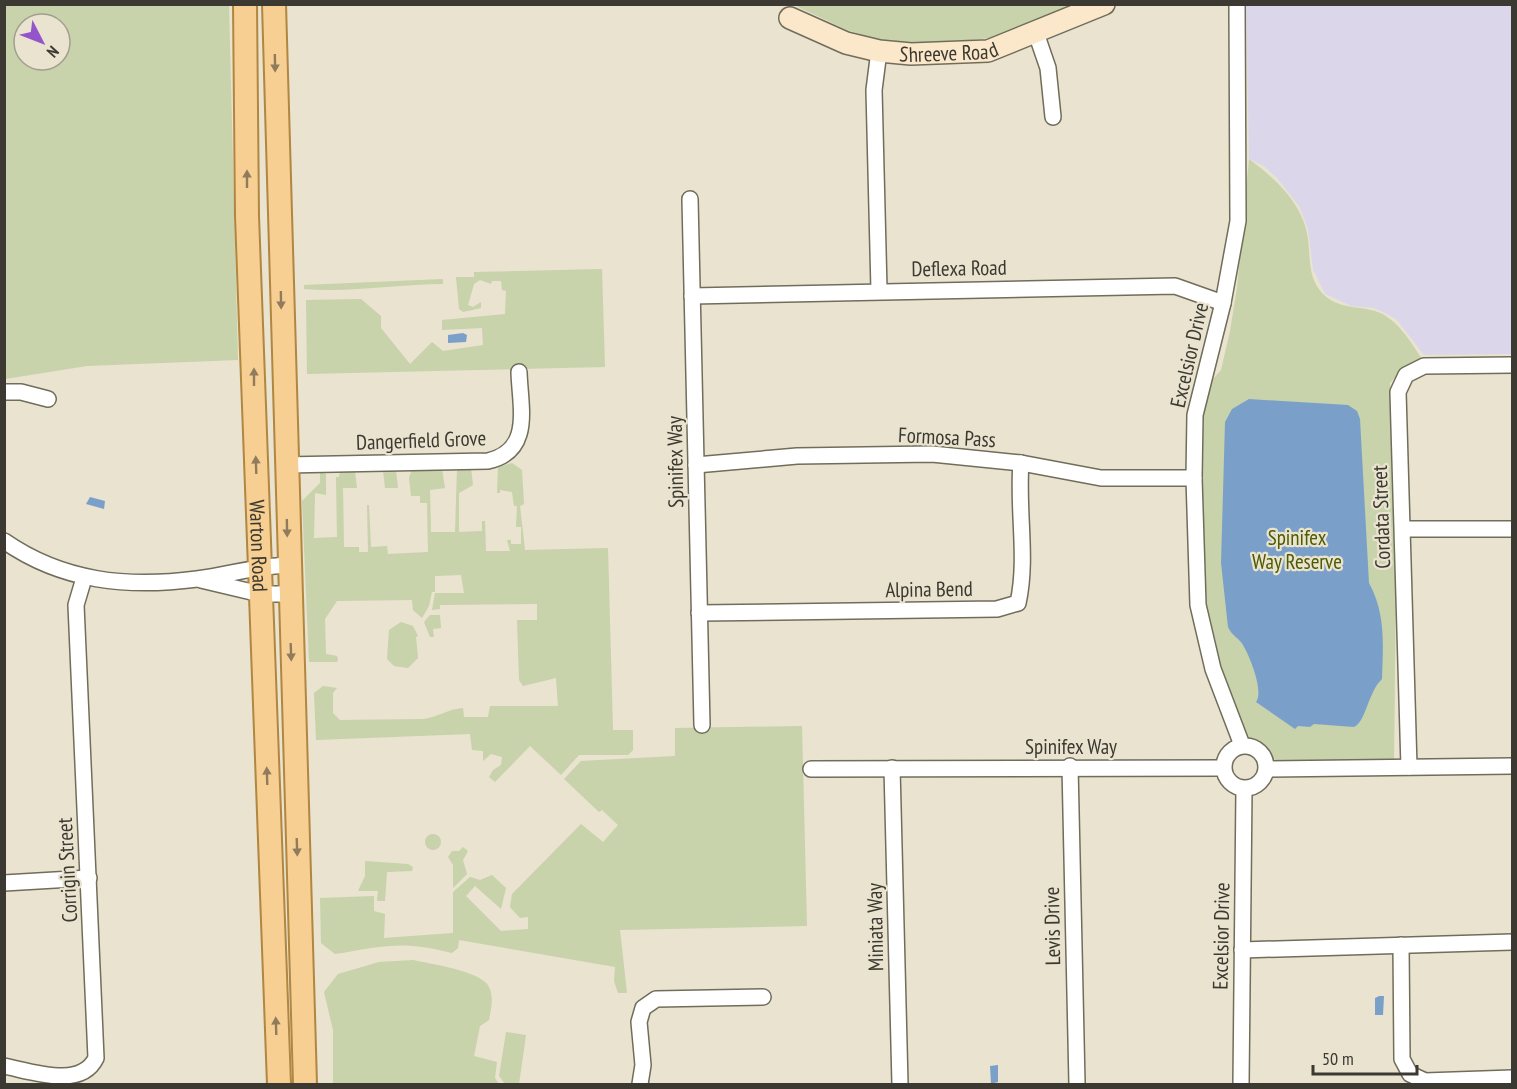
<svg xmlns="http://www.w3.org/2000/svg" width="1517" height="1089" font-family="'PT Sans Narrow',sans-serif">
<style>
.education{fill:#dcd6eb}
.green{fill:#c8d2ab;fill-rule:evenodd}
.water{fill:#7aa0ca}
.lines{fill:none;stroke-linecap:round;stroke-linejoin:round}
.street-casing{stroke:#716d5b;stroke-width:18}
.secondary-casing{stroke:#716d5b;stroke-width:24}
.primary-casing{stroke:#b18641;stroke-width:26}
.street{stroke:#fff;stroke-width:15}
.secondary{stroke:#fbe7c9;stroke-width:21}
.primary{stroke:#f7cf92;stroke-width:22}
.oneway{fill:#907c5d}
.labels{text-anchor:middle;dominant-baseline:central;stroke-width:4.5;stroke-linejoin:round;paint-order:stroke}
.street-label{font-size:21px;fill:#3b3931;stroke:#e9e3cf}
.park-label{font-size:21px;fill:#4d5b00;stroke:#e9e3cf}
</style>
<rect width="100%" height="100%" fill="#e9e3cf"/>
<path class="education" d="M1246 5H1512V354L1424 355 1397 320 1387 314 1374 308 1351 306 1325 294 1313 269 1308 229 1299 206 1277 178 1264 166 1249 159Z"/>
<g class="green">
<path d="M5 4 229 5 238 360 87 366 5 379ZM24 24H60V60H24Z"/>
<path d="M794 5H1071L989 38 953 42H886L847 30Z"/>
<path d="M1249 159C1273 177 1298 199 1306 229 1312 251 1305 276 1323 294 1338 309 1358 306 1375 311 1397 318 1410 341 1422 359L1399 373 1390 383 1396 575 1394 765H1282L1238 728 1202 605 1200 410 1213 379 1221 370 1230 331 1237 288Z"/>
<path d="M602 269 605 367 307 374 306 300 361 299 381 316V328L410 364 432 342 443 351 483 345 482 328 442 330V320L505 314 506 291 502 290 501 281H492L491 284 480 280 474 284 468 305 473 307 481 302V308L463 312 459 309 456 277H474V272Z"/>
<path d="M443 279V284C397 284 351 293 304 289V285Z"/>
<path d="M512 463 522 470 524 504 520 506 525 550 608 548 613 730H633V750L628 755H579L561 775 530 746 495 782 489 777 493 770 501 765 502 757 491 754 483 761V751L472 750 470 734 316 740 314 693 323 686 337 688 333 693V713L340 720 424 719C438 717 448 709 463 708L464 717H488L490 706H558L556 678 523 686 519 680 517 620H537V604L440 605V609L432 610 435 593H464L461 575 435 576V592H432L429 606 422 618 413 610 412 600 337 601 325 619 326 654 337 656 338 660 337 662H309L302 501 320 483V472L326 474V495L315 493 314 538 337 537 336 477H339L340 471 355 472 357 488H343L344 547H359V552H368L367 505H369L371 547 387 546 388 554 428 552 427 503H420V496H411L409 478 412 469H442L445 488 430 490 431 532H455L457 469 471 468 473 485 459 493V532L482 531V521H485L486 551H510L507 540H511V544H521V527H516L517 506H514L512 492 500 490V493H497L498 467Z"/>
<path d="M383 470H396L398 488H385Z"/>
<path d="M430 615H440L441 628 433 629 434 637H430L424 622Z"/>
<path d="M401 622 413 626 418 636 416 637 418 658 408 668 394 666 387 659 389 630Z"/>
<path d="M802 726 807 926 620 930 627 993H618L614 981 615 967 459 940 458 948 452 953C402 940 384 946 335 954L321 943 320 898 374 896V911L385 914 384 938 453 933V892L470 877 480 880 492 875 506 888 501 909 475 886 466 896 501 931 528 929V917L520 918 510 907 512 894 581 824 603 842 618 825 602 810 599 812 564 779 581 761 675 756V728Z"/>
<circle cx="433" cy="842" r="8"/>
<path d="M463 847 468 851 463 860 467 874 453 888V865L448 857 452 851H459Z"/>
<path d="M365 861 408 864 413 867 412 871 387 872 385 901H377L378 891H358L365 876Z"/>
<path d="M413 960C430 964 482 971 489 987 494 998 491 1009 489 1020L480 1026 474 1056 497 1062 495 1078 499 1084H333V1030L324 992 338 974 379 962Z"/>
<path d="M506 1032 526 1035 519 1084H505L499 1076Z"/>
</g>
<g class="water">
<path d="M463 333 467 335 466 342 448 343V335Z"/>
<path d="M1249 399 1348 405 1357 411 1360 419 1369 583C1386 614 1383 644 1382 679 1368 692 1366 722 1354 727L1314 724 1310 727 1298 726 1295 729 1256 702C1264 691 1250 657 1243 645 1239 638 1232 636 1228 627L1221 563 1225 422 1232 409Z"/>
<path d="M90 497 105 501 104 509 86 504Z"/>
<path d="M1379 996H1384L1383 1015H1375V998Z"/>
<path d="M998 1065V1082L991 1084 990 1066Z"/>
</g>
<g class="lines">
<g class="street-casing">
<g id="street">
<path d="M1237 4 1238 221 1223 303 1195 415 1194 478 1198 605 1213 669 1242 745"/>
<path d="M1036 33 1048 68 1053 117"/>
<path d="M690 199 702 725"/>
<path d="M879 290 874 90 879 51"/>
<path d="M692 296 1175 286 1223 303"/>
<path d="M4 392H21L48 399"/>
<path d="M285 465 488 461C533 451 520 407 519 372"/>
<path d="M696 465 797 456 932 454 1021 463 1101 478H1194"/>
<path d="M1403 529H1512"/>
<path d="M4 541C63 582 128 588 197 579 229 575 255 566 288 565"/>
<path d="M201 580 260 594H289"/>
<path d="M699 613 997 609 1018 603C1028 558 1017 509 1021 463"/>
<circle cx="1245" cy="767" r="21"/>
<path d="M1070 766 1077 1084"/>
<path d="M1409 767 1398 392 1406 375 1424 366 1512 365"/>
<path d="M892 768 900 1084"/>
<path d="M811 769 1223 768"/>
<path d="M1267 769 1512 766"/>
<path d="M4 883 89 878"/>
<path d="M1401 945 1402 1059 1410 1074 1425 1081 1512 1078"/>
<path d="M1242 950 1512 942"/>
<path d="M4 1066C34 1072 81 1089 96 1058L76 605 84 578"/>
<path d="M640 1084 643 1065 639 1022 643 1008 656 999 763 997"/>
<path d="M1241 1084 1244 789"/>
</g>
</g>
<g class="secondary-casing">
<g id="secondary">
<path id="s1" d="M790 18 846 43 879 51 911 54 988 51 1104 4"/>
</g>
</g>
<g class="primary-casing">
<g id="primary">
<path id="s2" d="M245 4 247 216 279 1084"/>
<path d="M274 4 305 1084"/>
</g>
</g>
<use href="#street" class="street"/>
<use href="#secondary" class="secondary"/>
<use href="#primary" class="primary"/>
</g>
<defs><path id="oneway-solid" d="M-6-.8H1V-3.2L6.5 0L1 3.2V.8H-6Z" transform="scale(1.5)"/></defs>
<g class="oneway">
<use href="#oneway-solid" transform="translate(275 63) rotate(89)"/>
<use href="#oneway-solid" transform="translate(247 179) rotate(-90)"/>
<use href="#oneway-solid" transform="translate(281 300) rotate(89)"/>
<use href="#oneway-solid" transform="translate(254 377) rotate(-90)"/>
<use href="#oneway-solid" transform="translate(256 465) rotate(-92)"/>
<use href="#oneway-solid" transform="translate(287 528) rotate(89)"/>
<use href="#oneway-solid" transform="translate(291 652) rotate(88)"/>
<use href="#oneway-solid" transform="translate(267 776) rotate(-92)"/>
<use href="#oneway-solid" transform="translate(297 847) rotate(88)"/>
<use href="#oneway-solid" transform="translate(276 1026) rotate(-92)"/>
</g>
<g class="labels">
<g class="street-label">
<text stroke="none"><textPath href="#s1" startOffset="165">Shreeve Road</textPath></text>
<text transform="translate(959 268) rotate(-1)">Deflexa Road</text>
<text transform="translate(1189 355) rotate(-77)">Excelsior Drive</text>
<text transform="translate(947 437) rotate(3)">Formosa Pass</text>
<text transform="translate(421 440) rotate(-2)">Dangerfield Grove</text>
<text transform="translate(675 462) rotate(-91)">Spinifex Way</text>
<text transform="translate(1381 517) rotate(-92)">Cordata Street</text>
<text stroke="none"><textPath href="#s2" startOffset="542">Warton Road</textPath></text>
<text transform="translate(929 589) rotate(-1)">Alpina Bend</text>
<text x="1071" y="746">Spinifex Way</text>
<text transform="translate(67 870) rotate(-93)">Corrigin Street</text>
<text transform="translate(1052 926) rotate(-91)">Levis Drive</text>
<text transform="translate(875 927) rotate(-91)">Miniata Way</text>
<text transform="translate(1221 936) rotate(-89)">Excelsior Drive</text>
</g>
<g class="park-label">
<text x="1297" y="537">Spinifex<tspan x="1297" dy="24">Way Reserve</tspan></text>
</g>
</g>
<rect width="1517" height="1089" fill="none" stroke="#3b3931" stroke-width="12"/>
<g transform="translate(42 42) rotate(132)"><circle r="28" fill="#e9e3cf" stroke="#a39f90" stroke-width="1.5"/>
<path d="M0-4.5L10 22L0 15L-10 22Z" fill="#9555ca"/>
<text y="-9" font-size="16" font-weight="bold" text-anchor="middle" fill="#3b3931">N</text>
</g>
<path d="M1313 1065v9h104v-9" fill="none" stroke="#3b3931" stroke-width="3"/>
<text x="1322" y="1065" font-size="18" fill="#3b3931" stroke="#e9e3cf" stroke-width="4.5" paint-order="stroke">50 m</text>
</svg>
